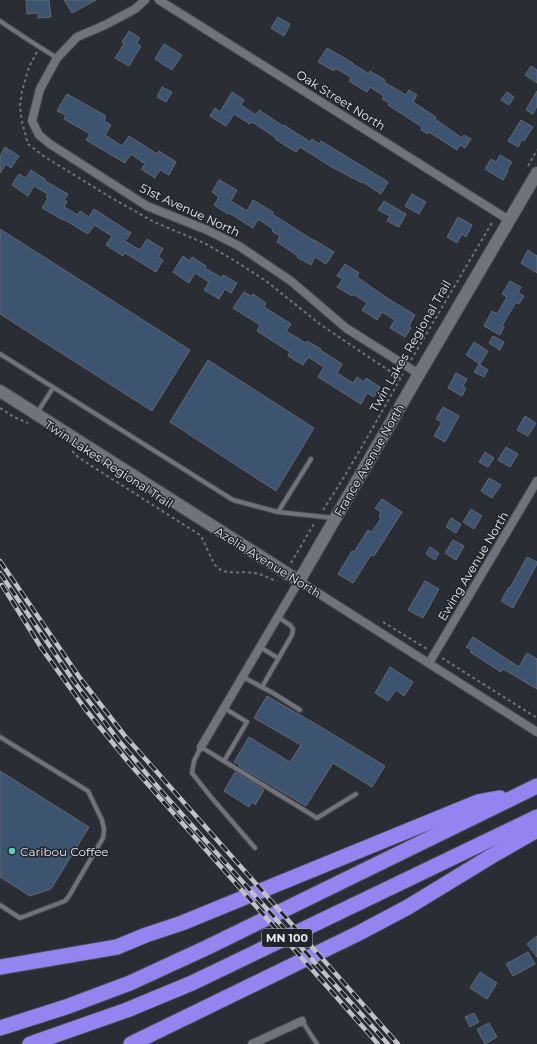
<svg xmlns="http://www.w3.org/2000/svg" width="537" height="1044" font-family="Montserrat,sans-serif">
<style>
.building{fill:#3c546f;stroke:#626870}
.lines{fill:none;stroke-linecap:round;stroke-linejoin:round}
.lane-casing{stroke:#46494e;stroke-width:6}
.street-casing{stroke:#46494e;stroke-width:10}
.secondary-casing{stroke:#46494e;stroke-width:14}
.highway-casing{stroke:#46494e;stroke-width:17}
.path{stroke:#717279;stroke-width:2;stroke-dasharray:3 3;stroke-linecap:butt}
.lane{stroke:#70737c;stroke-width:4}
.street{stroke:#70737c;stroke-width:8}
.secondary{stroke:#70737c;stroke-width:12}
.highway{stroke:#9484f0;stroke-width:15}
.rail-casing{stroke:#bfc1c6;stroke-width:4.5}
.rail{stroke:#21242b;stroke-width:3;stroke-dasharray:9;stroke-linecap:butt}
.poi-dot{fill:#5dceb8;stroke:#21242b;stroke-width:1.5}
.labels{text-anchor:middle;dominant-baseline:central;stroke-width:3;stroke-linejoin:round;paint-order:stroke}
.shield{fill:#21242b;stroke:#acaeb4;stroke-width:1}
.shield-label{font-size:11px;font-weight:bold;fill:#e8e9ee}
.street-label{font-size:12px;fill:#e8e9ee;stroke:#21242b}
.poi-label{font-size:12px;fill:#e8e9ee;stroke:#21242b;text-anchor:start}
</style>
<rect width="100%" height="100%" fill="#2b2d35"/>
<g class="building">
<path d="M26 0H49L51 17 38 18V13L27 14Z"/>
<path d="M64 0H96L72 13Z"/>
<path d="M278 17 290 24 284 36 271 28Z"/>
<path d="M129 31 140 38 136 43 141 46 129 66 115 58 124 44 122 42Z"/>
<path d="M164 44 182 55 172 70 155 59Z"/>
<path d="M327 48 353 63V64L369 74 370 71 385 80 384 82 406 95 409 90 417 95 413 102 436 117 435 119 462 138 464 135 471 139 465 148 460 145 457 150 429 132 428 134 421 130 422 127 388 105 390 103 382 99 384 96 370 87 367 92 349 81 351 77 335 68 334 71 318 62Z"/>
<path d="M531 66 537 70V83L525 75Z"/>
<path d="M162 87 172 92 166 102 157 97Z"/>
<path d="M537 91V106L533 114 526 110Z"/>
<path d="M232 92 244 100 241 105 256 115 259 110 283 126 284 125 310 142 312 139 319 144 321 141 388 182 381 194 363 182 362 183 330 166 300 147 296 152 275 139 276 138 252 122 250 124 234 114 226 126 210 116 215 108 220 112Z"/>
<path d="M507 92 514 97 509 105 501 100Z"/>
<path d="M67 94 106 116 104 121 111 125 105 135 122 146 129 136 157 154 159 151 176 162 169 175 160 170 155 178 141 169 145 164 131 154 125 163 86 140 90 134 64 119 66 115 57 111Z"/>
<path d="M521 120 533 127 524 141 522 139 518 147 508 141Z"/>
<path d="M5 147 19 156 11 168 6 164 0 173V156Z"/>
<path d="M500 155 512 162 507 170 508 171 503 180 485 169 491 159 496 162Z"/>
<path d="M31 170 46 180 45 181 68 194 64 200 67 202 64 207 78 215 80 211 89 217 94 209 131 233 125 241 140 250 147 239 163 249 158 257 163 260 156 272 125 253 123 256 106 245 112 236 94 225 88 234 63 219V220L42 208 48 198 46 197 48 194 34 186 28 196 12 185 19 174 26 178Z"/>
<path d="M219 180 237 190 231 201 247 211 253 200 273 212 272 214 313 240H314L334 252 326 264 315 257 311 265 297 257 298 256 277 242 280 236 272 231 273 229 258 219 253 228 229 213 228 214 214 205 219 197 212 192Z"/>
<path d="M412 194 426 202 419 214 405 206Z"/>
<path d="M384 201 406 214 399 227 387 221 390 216 378 210Z"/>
<path d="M458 217 472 225 466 237 462 234 457 243 447 237Z"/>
<path d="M0 229 190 350 152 411 0 314Z"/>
<path d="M528 250 537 256V273L521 263Z"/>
<path d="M183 256 190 261 192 257 206 266 205 268 222 278 223 275 237 283 231 293 225 289 219 299 204 290 209 282 195 273 189 283 173 272Z"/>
<path d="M345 264 359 273 357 277 387 298 415 315 409 326 411 328 405 337 390 328 395 320 382 312 377 320 362 310 367 303 353 294 352 296 337 287 343 279 337 276Z"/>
<path d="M510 281 521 287 518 293 524 296 519 304 516 302 502 326 504 327 500 335 484 326 492 311 497 314 507 297 502 294Z"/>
<path d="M244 292 251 296 253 294 266 303 264 307 291 324 286 331 306 343 307 341 321 349 320 350 342 364 337 373 353 383 357 377 364 382 366 378 380 387 374 397 367 393 361 404 318 377 324 367 308 357 303 365 288 356 290 352 257 331 260 325 233 308Z"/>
<path d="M493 336 504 342 500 350 489 343Z"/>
<path d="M474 342 488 351 480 364 466 355Z"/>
<path d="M208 360 314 428 276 491 170 422Z"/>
<path d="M479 364 488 370 484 377 474 372Z"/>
<path d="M456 373 467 379 463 386 466 388 462 396 448 388Z"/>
<path d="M443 407 459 416 445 442 434 436 442 422 436 419Z"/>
<path d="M525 416 536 423 528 436 517 430Z"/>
<path d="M506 447 518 454 510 467 498 460Z"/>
<path d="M485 452 494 458 488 467 479 462Z"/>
<path d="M489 478 501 485 492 498 481 491Z"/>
<path d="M382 499 402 512 374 556 371 555 353 583 338 574 352 551 354 552 368 530 372 532 381 518 379 516 381 512 375 508Z"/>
<path d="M471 509 482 516 474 529 463 522Z"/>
<path d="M451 518 461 524 456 533 446 527Z"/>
<path d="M453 540 464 546 456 560 445 553Z"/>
<path d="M430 547 439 553 435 560 426 554Z"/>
<path d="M527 557 537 562V564L513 608 501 601 509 587 510 588Z"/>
<path d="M425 581 439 589 423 618 408 610Z"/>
<path d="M473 637 519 667 527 653 537 659V689L503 669 501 672 470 652 472 650 466 647Z"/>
<path d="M390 667 413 682 404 696 396 690 388 701 375 693Z"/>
<path d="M267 696 314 723 385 766 372 787 333 763 306 806 239 766 240 765 234 762 249 737 290 762 301 745 254 718Z"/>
<path d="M0 771 89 827 51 889 30 896 0 877Z"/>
<path d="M235 772 264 790 255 805 252 802 249 807 224 791Z"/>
<path d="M537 936V957L527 944Z"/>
<path d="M528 952 535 964 513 976 506 964Z"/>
<path d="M480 972 497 983 487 999 470 988Z"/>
<path d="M474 1013 479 1022 470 1027 465 1017Z"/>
<path d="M489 1023 497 1037 485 1044 477 1029Z"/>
</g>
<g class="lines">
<g class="lane-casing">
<g id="lane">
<path d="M0 21 27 39 57 58"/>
<path d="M0 354 233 500 278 512 334 518"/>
<path d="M37 413 53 388"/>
<path d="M278 512 311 459"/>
<path d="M260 647 278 658"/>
<path d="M243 677 273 693 300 710"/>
<path d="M262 687 292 635 293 629 290 625 278 617"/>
<path d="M0 737 88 791 102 820 104 829 103 838 69 896 65 901 20 918 0 905"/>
<path d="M224 761 247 722 224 708"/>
<path d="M255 848 211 797 192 773 194 761 201 747 317 818 356 794"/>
<path d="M302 1021 317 1044"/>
</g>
</g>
<g class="street-casing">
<g id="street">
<path d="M145 0 135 9 105 25 77 37 57 58 40 89 32 121 39 135 50 144 147 206 207 230 239 246 291 281 346 328 419 374"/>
<path d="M159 0 509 220"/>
<path d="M429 663 537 481"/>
<path d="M201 747 299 581 537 732"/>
<path d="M252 1044 302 1021"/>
</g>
</g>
<g class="secondary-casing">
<path id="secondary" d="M0 391 299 581 419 374 537 173"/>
</g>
<g class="highway-casing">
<g id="highway">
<path d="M0 967 117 947 146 935 182 923 478 802 500 798"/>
<path d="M0 1028 66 1007 130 983 208 947 537 786"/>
<path d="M30 1044 127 1010 192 983 537 817"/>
<path d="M131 1044 359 933 408 907 490 857 537 830"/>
</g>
</g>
<g class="path">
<path d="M37 52 29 67 22 91 20 106 22 122 28 144 45 157 110 197 154 222 204 243 232 259 266 281 321 325 400 378"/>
<path d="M528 166 537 150"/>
<path d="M411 360 493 221"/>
<path d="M0 408 14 417 28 423"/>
<path d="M72 451 78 457 90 465 200 535C206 543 211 562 218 568 225 575 244 571 254 573 263 574 269 579 277 581"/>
<path d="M323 510C352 466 377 420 403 374"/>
<path d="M291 563 315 522"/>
<path d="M383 622 427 649"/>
<path d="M442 658 537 718"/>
</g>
<use href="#lane" class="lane"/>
<use href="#street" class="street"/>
<use href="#secondary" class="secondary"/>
<use href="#highway" class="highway"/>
<g class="rail-casing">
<g id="rail">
<path d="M0 561 80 678 125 736 398 1044"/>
<path d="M0 573 75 683 119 741 162 792 388 1044"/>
<path d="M2 585 42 649 86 710 129 763 378 1044"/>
</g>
</g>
<use href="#rail" class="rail"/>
</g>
<circle class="poi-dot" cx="12" cy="851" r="4"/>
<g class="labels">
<rect class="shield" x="262" y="929" width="50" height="18" rx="3"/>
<g class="shield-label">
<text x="287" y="938">MN 100</text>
</g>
<g class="street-label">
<text transform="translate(341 100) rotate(32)">Oak Street North</text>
<text transform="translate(190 210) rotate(25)">51st Avenue North</text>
<text transform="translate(410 346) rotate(-60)">Twin Lakes Regional Trail</text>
<text transform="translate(369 460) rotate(-60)">France Avenue North</text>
<text transform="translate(109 464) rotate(33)">Twin Lakes Regional Trail</text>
<text transform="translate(268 562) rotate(32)">Azelia Avenue North</text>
<text transform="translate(473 566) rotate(-59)">Ewing Avenue North</text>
</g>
<g class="poi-label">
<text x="20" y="851">Caribou Coffee</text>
</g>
</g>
</svg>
